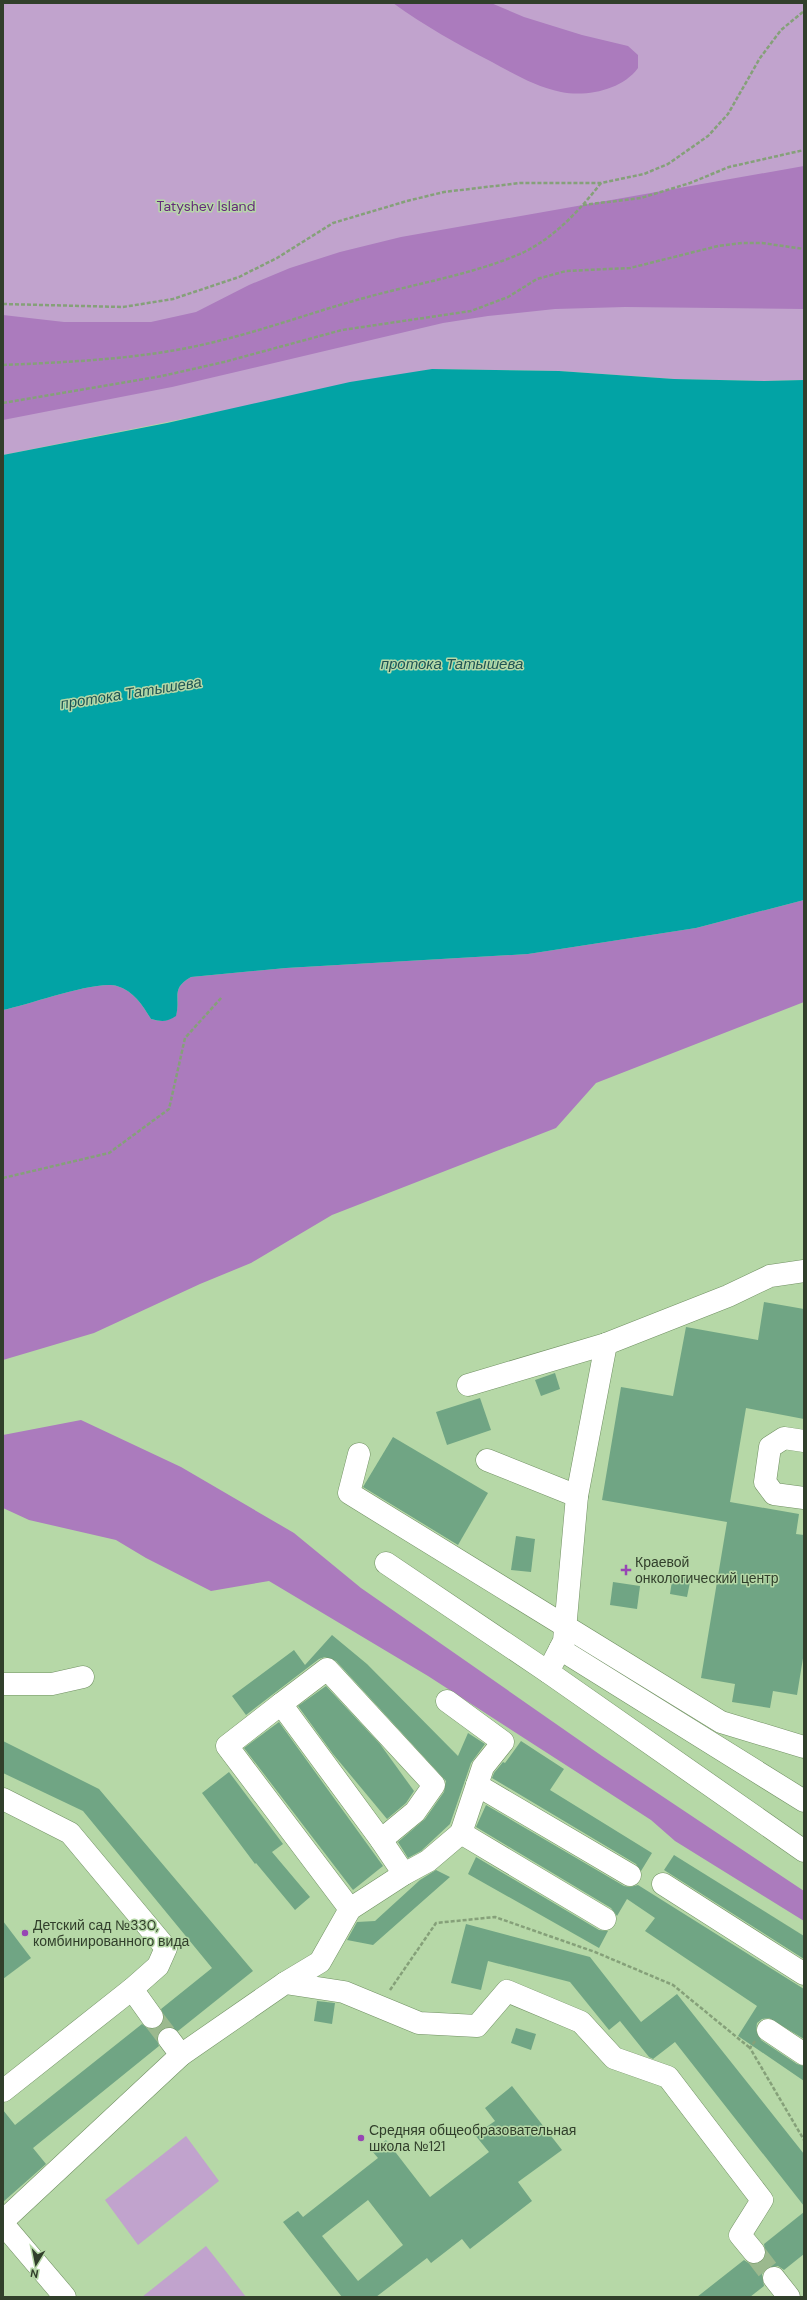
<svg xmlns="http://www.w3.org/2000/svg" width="807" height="2300" font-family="'DM Sans',sans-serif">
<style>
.green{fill:#c1a3cd}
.forest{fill:#ab7bbd}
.water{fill:#02a3a5}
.building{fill:#70a584;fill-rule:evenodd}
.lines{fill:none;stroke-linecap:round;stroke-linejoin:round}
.minor-tunnel{stroke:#9bb98e;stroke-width:22;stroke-dasharray:22 11;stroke-linecap:butt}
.minor-casing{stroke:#719163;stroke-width:23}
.path{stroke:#85a079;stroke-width:2.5;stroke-dasharray:4 2;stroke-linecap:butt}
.minor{stroke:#fff;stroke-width:22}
.poi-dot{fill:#9745b4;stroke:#b6d8a7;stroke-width:1.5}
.labels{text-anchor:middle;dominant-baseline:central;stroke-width:3;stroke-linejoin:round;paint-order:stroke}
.park-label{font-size:14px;fill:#65297a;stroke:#b6d8a7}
.poi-label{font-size:14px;fill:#313f2b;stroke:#b6d8a7;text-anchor:start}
.water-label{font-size:15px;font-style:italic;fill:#1e5454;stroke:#b6d8a7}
</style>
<rect width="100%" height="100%" fill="#b6d8a7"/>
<g class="green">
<path d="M3 3H804V380L764 381 674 379 559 371 432 369 3 455Z"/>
<path d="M186 2136 219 2181 138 2245 105 2200Z"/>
<path d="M206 2246 246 2297H142Z"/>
</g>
<g class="forest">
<path d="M393 3H491L524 17 582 35 628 46 638 55V68C622 90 587 97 561 92 536 87 514 74 492 62 457 44 425 26 393 3Z"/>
<path d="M804 166V309L625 307 555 309 488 316 443 323 172 387 3 420V315L64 322H151L196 312 249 285 290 268 340 252 401 237Z"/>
<path d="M804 900V1002L596 1083 556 1128 332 1215 251 1263 200 1284 94 1333 3 1360V1010C29 1005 95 980 117 986 134 991 143 1006 151 1019 162 1022 167 1022 176 1015 181 997 170 989 191 977L286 968 528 954 696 928Z"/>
<path d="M81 1420 181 1467 294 1533 361 1588 602 1756 804 1891V1921L675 1841 651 1820 428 1676 269 1581 211 1591 146 1558 116 1540 29 1520 3 1508V1435Z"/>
</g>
<path class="water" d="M432 369 559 371 674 379 764 381 804 380V900L696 928 528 954 286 968 191 977C170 989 181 997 176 1016 167 1022 162 1022 151 1019 143 1006 134 991 117 986 95 980 29 1005 3 1010V455L167 423 350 382Z"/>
<g class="building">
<path d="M764 1302 804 1309V1419L746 1408 730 1502 799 1514 796 1534 804 1535V1652L797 1695 773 1691 770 1708 732 1702 735 1684 701 1678 727 1522 602 1500 621 1387 673 1396 686 1327 758 1340Z"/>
<path d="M555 1373 560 1389 541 1396 535 1380Z"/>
<path d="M480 1398 491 1430 447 1445 436 1412Z"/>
<path d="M393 1437 488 1493 458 1545 363 1487Z"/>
<path d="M516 1536 535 1539 531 1572 511 1570Z"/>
<path d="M673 1574 691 1577 687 1597 670 1594Z"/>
<path d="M613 1582 640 1586 637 1609 610 1605Z"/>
<path d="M332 1635 367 1664 458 1756 468 1733 485 1744 471 1763 450 1824 421 1851 408 1858 398 1842 425 1819 444 1792 446 1781 336 1661 325 1657 319 1659 246 1715 232 1696 294 1650 305 1665Z"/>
<path d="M326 1686 380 1744 414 1791 406 1803 387 1819 333 1754 298 1706Z"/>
<path d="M279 1722 383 1866 353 1890 244 1748Z"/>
<path d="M3 1741 99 1789 253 1971 178 2031 168 2027 161 2029 157 2040 159 2046 33 2148 46 2164 3 2202V2110L15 2125 142 2024 147 2028 159 2027 163 2023 164 2016 161 2009 212 1968 83 1811 3 1773Z"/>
<path d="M521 1741 564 1769 550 1790 652 1853 641 1871 636 1864 492 1778 494 1773 503 1762 505 1763Z"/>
<path d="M229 1772 283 1844 272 1852 310 1897 295 1910 256 1863 255 1864 202 1793Z"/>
<path d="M486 1805 624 1886 630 1887 638 1885 804 1989V2039L769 2018 762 2019 757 2023 756 2030 761 2040 797 2064 804 2066V2081L738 2036 757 2006 645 1931 655 1918 627 1899 617 1916 611 1908 476 1827Z"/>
<path d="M674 1855 804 1936V1959L664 1870Z"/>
<path d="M476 1857 599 1930 608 1931 599 1948 468 1874Z"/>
<path d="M436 1870 450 1877 373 1945 347 1940 357 1922 375 1921 420 1880Z"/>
<path d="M3 1921 31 1958 3 1979Z"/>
<path d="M466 1924 590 1957 641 2022 677 1994 804 2154V2206L675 2042 653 2059 649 2057 620 2021 609 2030 570 1982 488 1961 481 1990 451 1983Z"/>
<path d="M317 2001 335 2003 332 2024 314 2021Z"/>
<path d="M516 2028 536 2034 531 2050 511 2043Z"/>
<path d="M512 2086 562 2150 518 2182 532 2201 470 2249 462 2239 431 2263 427 2258 376 2297H342L283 2222 298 2211 303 2217 378 2158 372 2151 386 2140 430 2197 489 2152 475 2135 495 2121 485 2108ZM368 2200 403 2245 358 2281 322 2236Z"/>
<path d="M804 2212V2254L784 2270 778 2266 767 2268 762 2274 764 2286 750 2297H697L744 2260 750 2264 762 2262 766 2256 764 2244Z"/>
</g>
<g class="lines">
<g class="minor-tunnel">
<path d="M152 2017 169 2039"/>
<path d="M754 2252 774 2278"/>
</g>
<g class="minor-casing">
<g id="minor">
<path d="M468 1385 606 1344 728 1296 770 1276 804 1271"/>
<path d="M804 1441 784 1438 770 1447 765 1482 774 1494 804 1498"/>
<path d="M359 1454 349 1493 721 1722 804 1747"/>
<path d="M487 1460 577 1496"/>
<path d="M386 1563 548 1672 804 1851"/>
<path d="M560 1649 804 1801"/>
<path d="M548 1672 564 1641 577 1496 606 1344"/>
<path d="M3 1684H52L83 1677"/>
<path d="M447 1701 503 1742 483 1767 477 1785"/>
<path d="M281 1704 327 1669 434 1785 415 1812 381 1840"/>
<path d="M3 1799 70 1833 166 1948 158 1966 132 1989 3 2091"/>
<path d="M461 1833 477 1785 630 1875"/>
<path d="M663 1884 804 1974"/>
<path d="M350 1909 227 1746 281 1704 381 1840 404 1874"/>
<path d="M285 1983 320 1962 350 1909 404 1874 428 1861 461 1833 605 1919"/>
<path d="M132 1989 152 2017"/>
<path d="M768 2030 804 2054"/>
<path d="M169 2039 181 2055"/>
<path d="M3 2221 181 2055 285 1983 344 1992 419 2023 477 2026 507 1991 581 2022 614 2058 668 2077 762 2200 740 2235 754 2252"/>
<path d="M3 2224 65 2297"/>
<path d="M774 2278 789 2297"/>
</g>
</g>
<g class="path">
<path d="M583 205 641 198 690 183 729 167 804 150"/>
<path d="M3 304 123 307 173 299 239 277 277 258 333 223 407 201 444 192 520 183H601L644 174 668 164 708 136 728 114 760 58 781 30 804 11"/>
<path d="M3 365C71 362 144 359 210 343 262 331 313 312 364 298 414 284 475 274 522 253 554 238 579 211 601 183"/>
<path d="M3 403 162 376 224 362 342 330 471 311 508 297 537 279 566 271 630 268 718 246 742 243H762L804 249"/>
<path d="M3 1178 109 1153 169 1109 185 1038 222 997"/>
<path d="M390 1990 436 1923 495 1917 595 1952 673 1985 750 2048"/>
<path d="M755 2041 750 2048 804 2140"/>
</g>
<use href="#minor" class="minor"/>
</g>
<g class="poi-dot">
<path d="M624 1564h4v4h4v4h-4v4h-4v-4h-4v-4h4z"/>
<circle cx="25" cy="1933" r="4"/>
<circle cx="361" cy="2138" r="4"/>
</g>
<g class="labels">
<g class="park-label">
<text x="206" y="206">Tatyshev Island</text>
</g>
<g class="poi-label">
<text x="635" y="1562">Краевой<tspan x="635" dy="16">онкологический центр</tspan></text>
<text x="33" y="1925">Детский сад №330,<tspan x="33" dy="16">комбинированного вида</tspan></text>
<text x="369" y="2130">Средняя общеобразовательная<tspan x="369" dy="16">школа №121</tspan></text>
</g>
<g class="water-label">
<text x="452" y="664">протока Татышева</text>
<text transform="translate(131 693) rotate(-9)">протока Татышева</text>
</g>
</g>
<rect width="807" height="2300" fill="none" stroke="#313f2b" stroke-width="8"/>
<g transform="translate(36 2264) rotate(190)" stroke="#b6d8a7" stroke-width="3" paint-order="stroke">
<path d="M0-3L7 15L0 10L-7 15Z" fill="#313f2b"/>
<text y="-6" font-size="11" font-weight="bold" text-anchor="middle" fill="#313f2b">N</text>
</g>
</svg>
